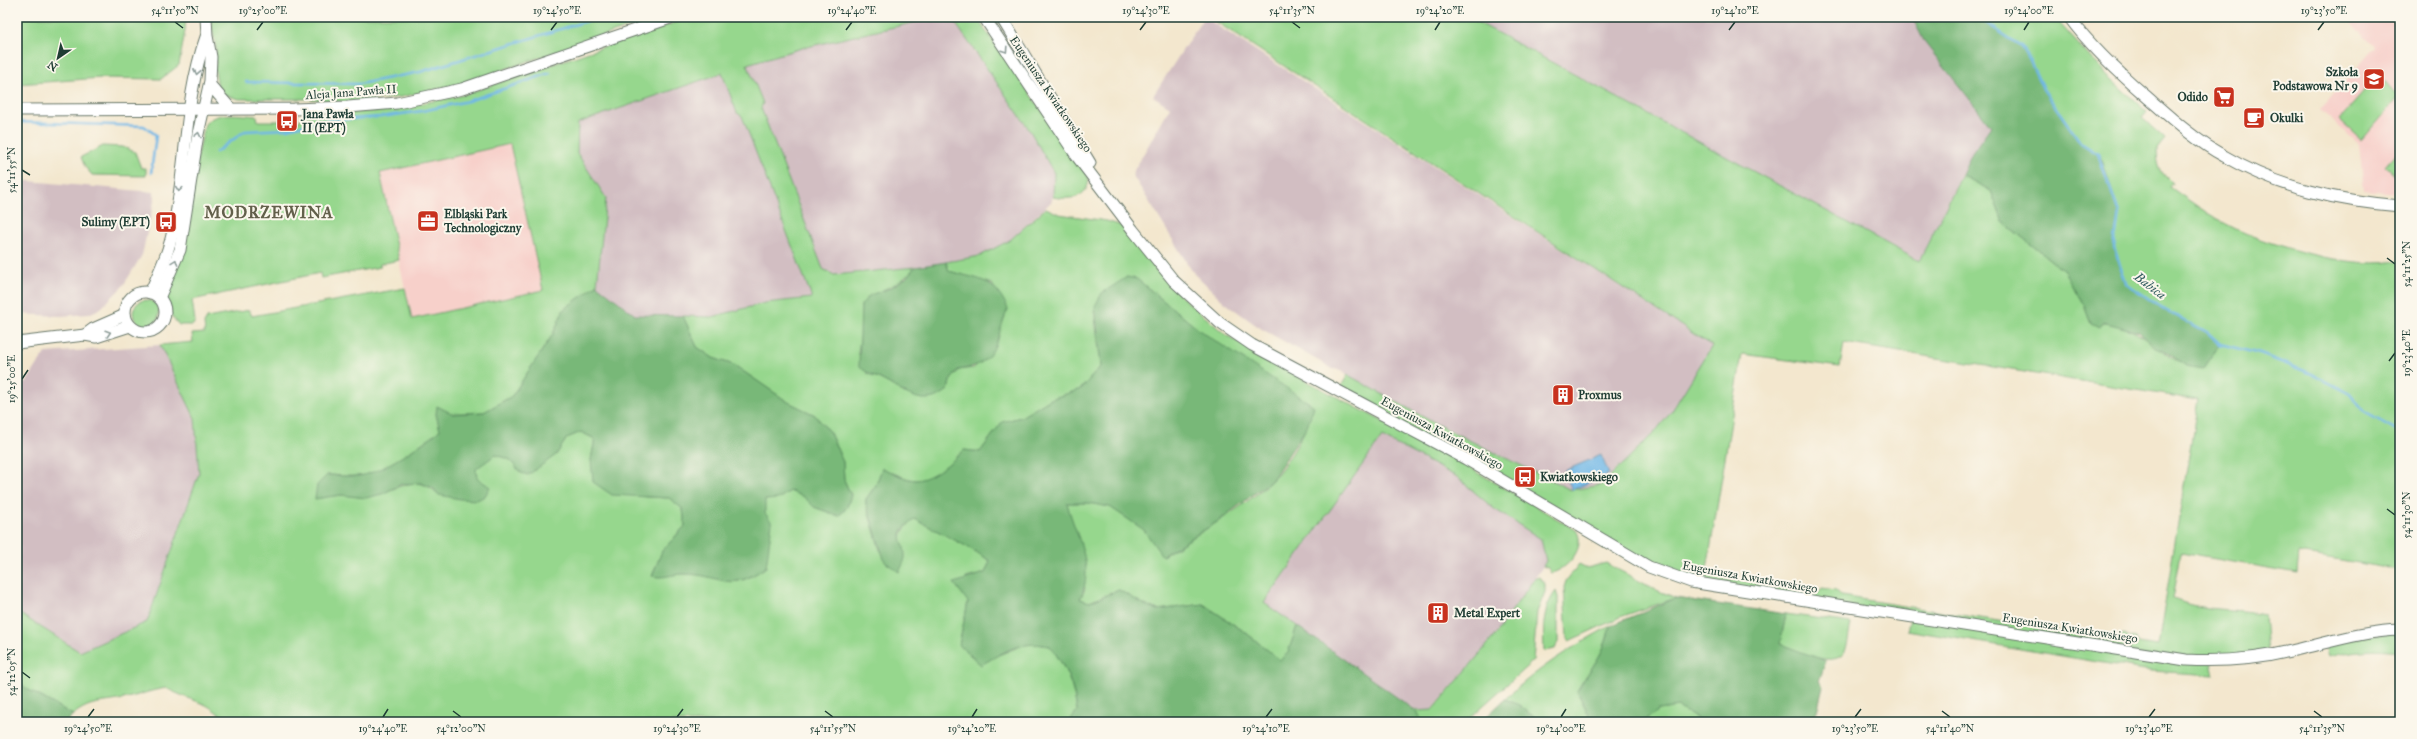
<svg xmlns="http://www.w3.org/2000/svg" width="2417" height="739" font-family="'IM FELL Great Primer',serif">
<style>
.built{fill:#f7d0ca}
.industrial{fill:#d2bec2}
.green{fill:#96d78d;stroke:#5a8a60;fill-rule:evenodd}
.forest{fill:#78b878;stroke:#4c7a56}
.water{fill:#70b7e7;stroke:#487a8e}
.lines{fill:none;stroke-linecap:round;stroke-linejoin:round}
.stream{stroke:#70b7e7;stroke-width:2.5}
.minor-casing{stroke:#69786a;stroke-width:13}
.minor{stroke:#fff;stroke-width:11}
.oneway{stroke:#8f9e9a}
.ticks{fill:none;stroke:#1f3d34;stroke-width:1.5}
.labels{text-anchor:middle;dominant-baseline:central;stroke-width:4;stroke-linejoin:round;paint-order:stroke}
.poi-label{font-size:12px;font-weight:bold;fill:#1f3d34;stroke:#fbf7ec;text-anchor:start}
.street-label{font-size:12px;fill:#1f3d34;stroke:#fbf7ec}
.water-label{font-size:13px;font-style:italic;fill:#335c61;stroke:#fbf7ec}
.district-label{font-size:16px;font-weight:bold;letter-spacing:1px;fill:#63604b;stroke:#fbf7ec}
.neatline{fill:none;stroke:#1f3d34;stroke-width:1.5}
.ticks-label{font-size:10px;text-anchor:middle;fill:#1f3d34}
</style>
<rect width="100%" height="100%" fill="#fbf7ec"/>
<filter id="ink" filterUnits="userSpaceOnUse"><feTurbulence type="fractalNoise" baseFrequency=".025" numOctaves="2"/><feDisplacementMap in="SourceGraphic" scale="8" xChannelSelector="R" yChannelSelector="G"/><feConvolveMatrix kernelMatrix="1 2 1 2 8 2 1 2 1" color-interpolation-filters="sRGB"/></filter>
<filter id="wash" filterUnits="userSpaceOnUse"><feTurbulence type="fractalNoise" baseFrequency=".012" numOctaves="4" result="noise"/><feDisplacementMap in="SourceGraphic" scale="16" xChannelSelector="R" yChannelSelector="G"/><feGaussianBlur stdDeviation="0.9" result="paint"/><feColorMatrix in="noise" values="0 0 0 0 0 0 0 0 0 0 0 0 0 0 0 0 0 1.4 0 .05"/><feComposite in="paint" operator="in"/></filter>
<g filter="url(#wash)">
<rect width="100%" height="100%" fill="#f3e7ce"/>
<g class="built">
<path d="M2345 17H2400V194L2364 191 2359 144 2320 110 2375 47Z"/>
<path d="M511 144 543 290 412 319 379 173Z"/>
</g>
<g class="industrial">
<path d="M938 17H947L954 21 1029 129 1054 173 1052 201 1010 240 980 256 923 266 834 275 823 269 761 108 763 103 747 64 802 48Z"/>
<path d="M1204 17 1712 346 1672 411 1654 433 1601 485 1571 490 1436 424 1353 380 1342 370 1333 369 1260 328 1224 302 1192 271 1132 174 1170 107 1153 96Z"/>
<path d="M1468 17H1912L1925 43 1991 126 1972 153 1919 261Z"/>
<path d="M722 73 737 113 742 116 812 298 765 303 712 317 635 315 597 285 606 198 577 153 578 123Z"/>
<path d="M17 180 153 192 155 197 142 255 123 286 101 308 89 314 60 316 17 314Z"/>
<path d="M160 345 195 418 199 473 147 622 80 652 17 612V378L26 383 45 353Z"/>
<path d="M1382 437 1457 477 1493 508 1541 539 1546 562 1493 638 1432 710 1416 711 1264 603Z"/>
</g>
<g class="green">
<path d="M17 17H186L185 31 179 65 161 79 101 78 17 84Z"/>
<path d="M210 17H658L464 83 401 97 347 102 306 99H239L225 95 218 87 215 70 216 48Z"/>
<path d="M691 17H938L802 48 747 64 763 103 761 108 823 269 834 275 915 267C896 291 878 286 861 305V333L858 352 867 373 886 382 904 393 948 390 950 381 959 370 974 368 998 340 1001 323 1008 309 992 284 949 271 946 262 980 256 1010 240 1046 208 1059 214 1107 221 1125 227 1158 272 1182 297 1225 334 1267 360 1465 465 1576 530C1587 547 1567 570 1551 573L1548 568 1543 566 1546 561 1541 539 1493 508 1457 477 1382 437 1264 603 1297 626 1288 653 1281 661 1245 632 1203 604 1158 610 1144 605 1119 590 1089 602 1080 599 1085 589 1067 503H1088L1110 507 1144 529 1163 556C1197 534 1243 509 1271 481 1287 464 1302 439 1310 418L1235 355 1199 330 1148 288 1127 277 1114 287 1094 310 1101 366 1081 389 1051 399 1021 417 1002 422 980 452 964 450C953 461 932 480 916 480 906 480 892 472 882 469L876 485 866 499V504L880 550 899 572C912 546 887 540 915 519 940 533 966 544 990 561L985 573 966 578 968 602 959 645 976 659C983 658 992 658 998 655 1022 647 1022 641 1050 646 1066 667 1073 685 1077 711L1069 722H266C251 713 243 725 230 720 221 717 213 708 204 704 191 699 179 695 166 688 151 690 137 696 123 699 102 704 91 700 73 715L27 689 17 680V612L80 652 147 622 199 473 195 418 160 345 193 342 192 334 205 333 204 323 207 318 249 310 252 316 405 288 412 319 543 290 510 144 380 173 399 260 380 264V267L321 278 320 273 192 300 195 321 193 325H179L172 317 166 296 205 124C216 110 241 115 257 116L258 121H284V123H289L290 121H300L301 118 314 115 389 110 463 95ZM722 73 737 113 742 116 812 298 765 303 712 317 683 316 697 347 713 358 734 365 788 402 815 415 830 433 843 462 844 480 851 495 847 507 839 516 814 507 804 497 790 491 778 499 764 500 767 551 766 567C729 593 729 577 690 574 677 573 665 576 653 576L662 551 685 526 683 509 669 498 646 497 591 460 595 439 581 432 567 438 556 455 521 473 509 459 495 455 475 469 477 478 439 495C415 469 393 494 367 497 359 498 351 495 343 495 333 495 324 498 315 498L327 475C337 475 348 477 358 476 379 475 423 443 440 430L436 414 484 412 512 396 553 334 564 309 597 285 606 198 577 153 578 123Z"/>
<path d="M947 17H976L1089 178C1088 199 1070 200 1053 197L1054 173 1029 129 954 21Z"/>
<path d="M1209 17H1468L1919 261 1962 175 1991 191 2003 222 2064 271 2084 305 2091 324C2121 318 2149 340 2171 357 2179 363 2193 366 2203 369L2220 344 2207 332 2165 310 2126 283 2114 247 2119 213 2098 154 2081 143 2043 89 2029 59 2021 46 1977 17H2054L2105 74 2147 112 2142 118 2165 139 2157 149C2157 164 2160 174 2173 183L2170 187C2194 204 2218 222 2245 233 2282 249 2361 271 2400 260V570L2299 553 2297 573 2181 553 2173 599C2205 612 2233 608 2265 614L2268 656 2211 661 2214 675 2151 671 1907 630 1911 616 1669 576 1338 391 1348 375 1436 424 1571 490 1601 485 1654 433 1672 411 1712 346ZM1844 343 2198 400 2158 646 2139 643 2135 638 2123 635 2117 640 1841 596 1836 590 1822 588 1817 593 1706 575 1742 354 1840 367Z"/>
<path d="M2378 76 2400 95 2361 140 2339 120Z"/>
<path d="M103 146 123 147 135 152 141 168H146V176L92 175 85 167 81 157Z"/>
<path d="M2400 149V180L2385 166Z"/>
<circle cx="146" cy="313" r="13"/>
<path d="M1606 563 1654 589 1676 598 1623 616 1569 641 1567 639 1564 587 1566 581 1579 564 1587 568Z"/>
<path d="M1539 577 1545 584V592L1537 612 1533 661 1465 722H1423L1416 711 1433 710 1493 638 1534 579Z"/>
<path d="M1556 591 1558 597V642L1555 649 1544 651C1543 629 1542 609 1556 591Z"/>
<path d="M1786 614 1851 623C1849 631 1849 643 1845 651 1835 671 1795 649 1780 644Z"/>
<path d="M1610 626C1604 657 1591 666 1577 691L1589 715 1584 722H1540L1519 705 1505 699C1538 668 1570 648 1610 626Z"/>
<path d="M2400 630V652C2375 649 2353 650 2328 657L2324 643Z"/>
<path d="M1678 707 1702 722H1642L1659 710Z"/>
</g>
<g class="forest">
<path d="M1912 17H1977L2021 46 2029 59 2043 89 2081 143 2098 154 2102 160 2119 213 2114 247 2126 283 2165 310 2207 332 2220 344 2203 369 2186 366 2165 351 2155 347 2139 332 2103 322 2099 328 2091 324 2084 305 2064 271 2003 222 1991 191 1962 175 1972 153 1991 126 1925 43Z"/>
<path d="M946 262 949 271C979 280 994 277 1008 309 994 340 1000 364 958 370L950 381 948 390C924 409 908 394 886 382 876 376 867 374 859 366L861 305 870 295 890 288 906 278 915 267Z"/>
<path d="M1127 277 1137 279 1199 330 1314 406 1307 427 1271 481 1217 522 1162 556 1144 530 1110 507 1088 503H1067C1076 538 1096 564 1080 599L1090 602 1119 590 1145 605 1158 610 1203 604 1245 632 1280 660 1288 653 1297 626 1416 711 1423 722H1069L1077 711C1074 685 1066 667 1050 646 1020 640 1006 651 981 665L959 645 968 602 954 583 985 573 990 561C967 545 940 533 915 519 891 536 905 536 905 557 905 561 901 568 899 572L885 562 866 504V499L876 485 882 468C892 472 906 480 916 480 932 479 953 461 964 450L980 452 1002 422 1021 417 1051 399 1081 389 1101 366 1095 306 1102 293Z"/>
<path d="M597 285 635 315 683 316 697 347 713 358 734 365 788 402 815 415 830 433 843 462 844 480 851 495 847 507 839 516 814 507 804 497 790 491 778 499 765 500V513L772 523 766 567C727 595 724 574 683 574 672 574 663 579 652 576L662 551 685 526 683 509 669 498 612 495 593 482 591 460 595 439 581 432 567 438 556 455 528 475 521 473 509 459 495 455 476 469 477 478 490 487 485 496 477 500 460 499 439 495 433 488 421 483 402 484 382 494 366 498 341 495 315 499 317 485 327 475C337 475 348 477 358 476 378 475 424 443 440 430L436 414 437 406 453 414 484 412 512 396 553 334 564 309Z"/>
<path d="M1676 598 1786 614 1780 644 1826 661 1819 681 1823 687 1817 711 1809 722H1702L1678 707 1659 710 1642 722H1584L1589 715 1577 691C1591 666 1604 657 1610 626Z"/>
<path d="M17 680 27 689 73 715 66 722H17Z"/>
<path d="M1505 699 1519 705 1540 722H1481Z"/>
</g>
<path class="water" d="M1601 455 1609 474 1572 490 1564 471Z"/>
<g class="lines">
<g class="stream">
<path d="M1977 17 2021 46 2029 59 2043 89 2081 143 2098 154 2119 213 2114 247 2126 283 2165 310 2207 332 2220 344 2260 354 2310 373 2349 393 2364 412 2400 432"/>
<path d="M246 82 359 84 420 72 600 17"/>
<path d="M17 122 144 126 156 135 151 173"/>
<path d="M216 152 245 131 288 129 320 121 381 117 422 111 468 101 550 73"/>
</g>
</g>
</g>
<g filter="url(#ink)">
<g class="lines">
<g class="minor-casing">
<g id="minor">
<path d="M984 17 1076 155 1133 230 1174 281 1220 323 1252 345 1466 459 1649 567 1691 582 2186 660C2223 662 2259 659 2295 650 2330 642 2364 631 2400 630"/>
<path d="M1001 17 1090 163"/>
<path d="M2069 17C2091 47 2119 73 2147 97 2171 118 2196 141 2224 156 2279 188 2338 201 2400 206"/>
<path d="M210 85 231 109"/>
<path d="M17 110 294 109 348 107 397 103 462 89 673 17"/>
<circle cx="145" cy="312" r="20"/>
<path d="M150 293C159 272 169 252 173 230 187 166 184 98 206 37"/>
<path d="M159 298 180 250 198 134 210 81 211 57 207 36 206 17"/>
<path d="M85 335 93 329 125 315"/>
<path d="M17 343 85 335 96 337 130 326"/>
</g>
</g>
<use href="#minor" class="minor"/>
</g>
<defs><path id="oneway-chevron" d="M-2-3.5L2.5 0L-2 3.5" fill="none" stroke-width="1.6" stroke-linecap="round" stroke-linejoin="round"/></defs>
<g class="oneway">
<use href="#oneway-chevron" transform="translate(1005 50) rotate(57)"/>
<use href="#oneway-chevron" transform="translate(197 72) rotate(100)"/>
<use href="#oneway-chevron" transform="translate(198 135) rotate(-78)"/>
<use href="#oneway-chevron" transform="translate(179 189) rotate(98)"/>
<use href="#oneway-chevron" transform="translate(175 262) rotate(-69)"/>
<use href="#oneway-chevron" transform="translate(108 333) rotate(-17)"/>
</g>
</g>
<path class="ticks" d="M175 22 183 28M1292 22 1300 28M257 30 263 22M551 30 557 22M846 30 852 22M1140 30 1146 22M1435 30 1440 22M1729 30 1735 22M2024 30 2029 22M2318 30 2324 22M22 170 30 175M2387 258 2395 264M2389 361 2395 353M22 379 28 370M2387 509 2395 515M22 672 30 678M453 711 461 717M825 711 833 717M1942 711 1950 717M2314 711 2322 717M88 717 94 709M383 717 388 709M677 717 683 709M972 717 977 709M1266 717 1272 709M1561 717 1566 709M1855 717 1861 709M2149 717 2155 709"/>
<defs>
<g id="school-square" transform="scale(1.15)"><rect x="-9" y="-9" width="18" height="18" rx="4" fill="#c8321e" stroke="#fbf7ec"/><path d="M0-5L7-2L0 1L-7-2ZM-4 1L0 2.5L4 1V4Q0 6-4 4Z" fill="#fff"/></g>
<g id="supermarket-square" transform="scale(1.15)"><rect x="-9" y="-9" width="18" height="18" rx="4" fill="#c8321e" stroke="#fbf7ec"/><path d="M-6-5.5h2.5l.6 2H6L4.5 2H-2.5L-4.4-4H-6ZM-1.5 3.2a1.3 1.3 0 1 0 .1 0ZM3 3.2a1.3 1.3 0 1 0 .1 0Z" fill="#fff"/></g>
<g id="cafe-square" transform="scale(1.15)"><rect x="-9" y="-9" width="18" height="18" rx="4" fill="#c8321e" stroke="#fbf7ec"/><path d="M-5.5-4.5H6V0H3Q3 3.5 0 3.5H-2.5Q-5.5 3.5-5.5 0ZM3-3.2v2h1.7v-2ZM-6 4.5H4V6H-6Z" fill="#fff"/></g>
<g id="bus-square" transform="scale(1.15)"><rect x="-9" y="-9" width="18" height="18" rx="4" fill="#c8321e" stroke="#fbf7ec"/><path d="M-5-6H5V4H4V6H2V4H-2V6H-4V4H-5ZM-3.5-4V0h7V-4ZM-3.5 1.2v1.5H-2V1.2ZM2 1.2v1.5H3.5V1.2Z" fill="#fff"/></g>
<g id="office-square" transform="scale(1.15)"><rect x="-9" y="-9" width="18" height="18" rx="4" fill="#c8321e" stroke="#fbf7ec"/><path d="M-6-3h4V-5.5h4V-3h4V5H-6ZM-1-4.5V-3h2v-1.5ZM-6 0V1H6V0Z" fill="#fff"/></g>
<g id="building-square" transform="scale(1.15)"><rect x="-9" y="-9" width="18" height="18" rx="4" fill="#c8321e" stroke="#fbf7ec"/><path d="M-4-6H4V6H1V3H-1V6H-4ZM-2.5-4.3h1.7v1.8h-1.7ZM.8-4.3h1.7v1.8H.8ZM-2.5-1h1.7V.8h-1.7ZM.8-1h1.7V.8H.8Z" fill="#fff"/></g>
</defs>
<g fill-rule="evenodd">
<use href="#school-square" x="2374" y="79"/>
<use href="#supermarket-square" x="2224" y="97"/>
<use href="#cafe-square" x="2254" y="118"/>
<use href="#bus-square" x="287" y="121"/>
<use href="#office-square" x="428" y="221"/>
<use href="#bus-square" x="166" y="222"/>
<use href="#building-square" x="1563" y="395"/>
<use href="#bus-square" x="1525" y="477"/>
<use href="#building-square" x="1438" y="613"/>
</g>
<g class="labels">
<g class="poi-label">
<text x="2358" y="72" text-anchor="end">Szkoła<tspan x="2358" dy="14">Podstawowa Nr 9</tspan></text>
<text x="2208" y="97" text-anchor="end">Odido</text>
<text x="302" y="114">Jana Pawła<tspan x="302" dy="14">II (EPT)</tspan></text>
<text x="2270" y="118">Okulki</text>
<text x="444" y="214">Elbląski Park<tspan x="444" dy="14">Technologiczny</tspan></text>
<text x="150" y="222" text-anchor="end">Sulimy (EPT)</text>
<text x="1578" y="395">Proxmus</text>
<text x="1540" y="477">Kwiatkowskiego</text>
<text x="1454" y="613">Metal Expert</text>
</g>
<g class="street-label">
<text transform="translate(351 92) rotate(-4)">Aleja Jana Pawła II</text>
<text transform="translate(1051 94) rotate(56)">Eugeniusza Kwiatkowskiego</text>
<text transform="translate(1442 433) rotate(29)">Eugeniusza Kwiatkowskiego</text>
<text transform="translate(1750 577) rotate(10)">Eugeniusza Kwiatkowskiego</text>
<text transform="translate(2070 628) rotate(9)">Eugeniusza Kwiatkowskiego</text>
</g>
<g class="water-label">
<text transform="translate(2150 286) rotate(37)">Babica</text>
</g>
<g class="district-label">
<text x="269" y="212">MODRZEWINA</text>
</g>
</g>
<rect width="2417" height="739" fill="none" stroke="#fbf7ec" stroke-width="44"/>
<g transform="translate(58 58) rotate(214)" stroke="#fbf7ec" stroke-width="3" paint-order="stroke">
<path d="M0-3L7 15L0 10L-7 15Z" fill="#1f3d34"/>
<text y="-6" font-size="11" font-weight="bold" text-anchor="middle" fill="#1f3d34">N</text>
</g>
<rect x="22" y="22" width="2373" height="695" class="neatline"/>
<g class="ticks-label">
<text x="175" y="14">54°11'50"N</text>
<text x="263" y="14">19°25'00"E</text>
<text x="557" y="14">19°24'50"E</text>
<text x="852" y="14">19°24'40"E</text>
<text x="1146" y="14">19°24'30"E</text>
<text x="1292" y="14">54°11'35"N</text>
<text x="1440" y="14">19°24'20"E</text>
<text x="1735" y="14">19°24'10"E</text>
<text x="2029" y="14">19°24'00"E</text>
<text x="2324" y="14">19°23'50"E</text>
<text transform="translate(11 170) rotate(-90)" y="4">54°11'55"N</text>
<text transform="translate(2406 264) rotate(-90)" y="4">54°11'25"N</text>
<text transform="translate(2406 353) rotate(-90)" y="4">19°23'40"E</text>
<text transform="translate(11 379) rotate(-90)" y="4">19°25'00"E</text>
<text transform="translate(2406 515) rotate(-90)" y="4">54°11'30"N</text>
<text transform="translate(11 672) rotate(-90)" y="4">54°12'05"N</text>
<text x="88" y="732">19°24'50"E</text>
<text x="383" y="732">19°24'40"E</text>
<text x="461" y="732">54°12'00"N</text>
<text x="677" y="732">19°24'30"E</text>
<text x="833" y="732">54°11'55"N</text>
<text x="972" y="732">19°24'20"E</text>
<text x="1266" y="732">19°24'10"E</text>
<text x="1561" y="732">19°24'00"E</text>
<text x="1855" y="732">19°23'50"E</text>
<text x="1950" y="732">54°11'40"N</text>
<text x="2149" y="732">19°23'40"E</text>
<text x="2322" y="732">54°11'35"N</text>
</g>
</svg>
